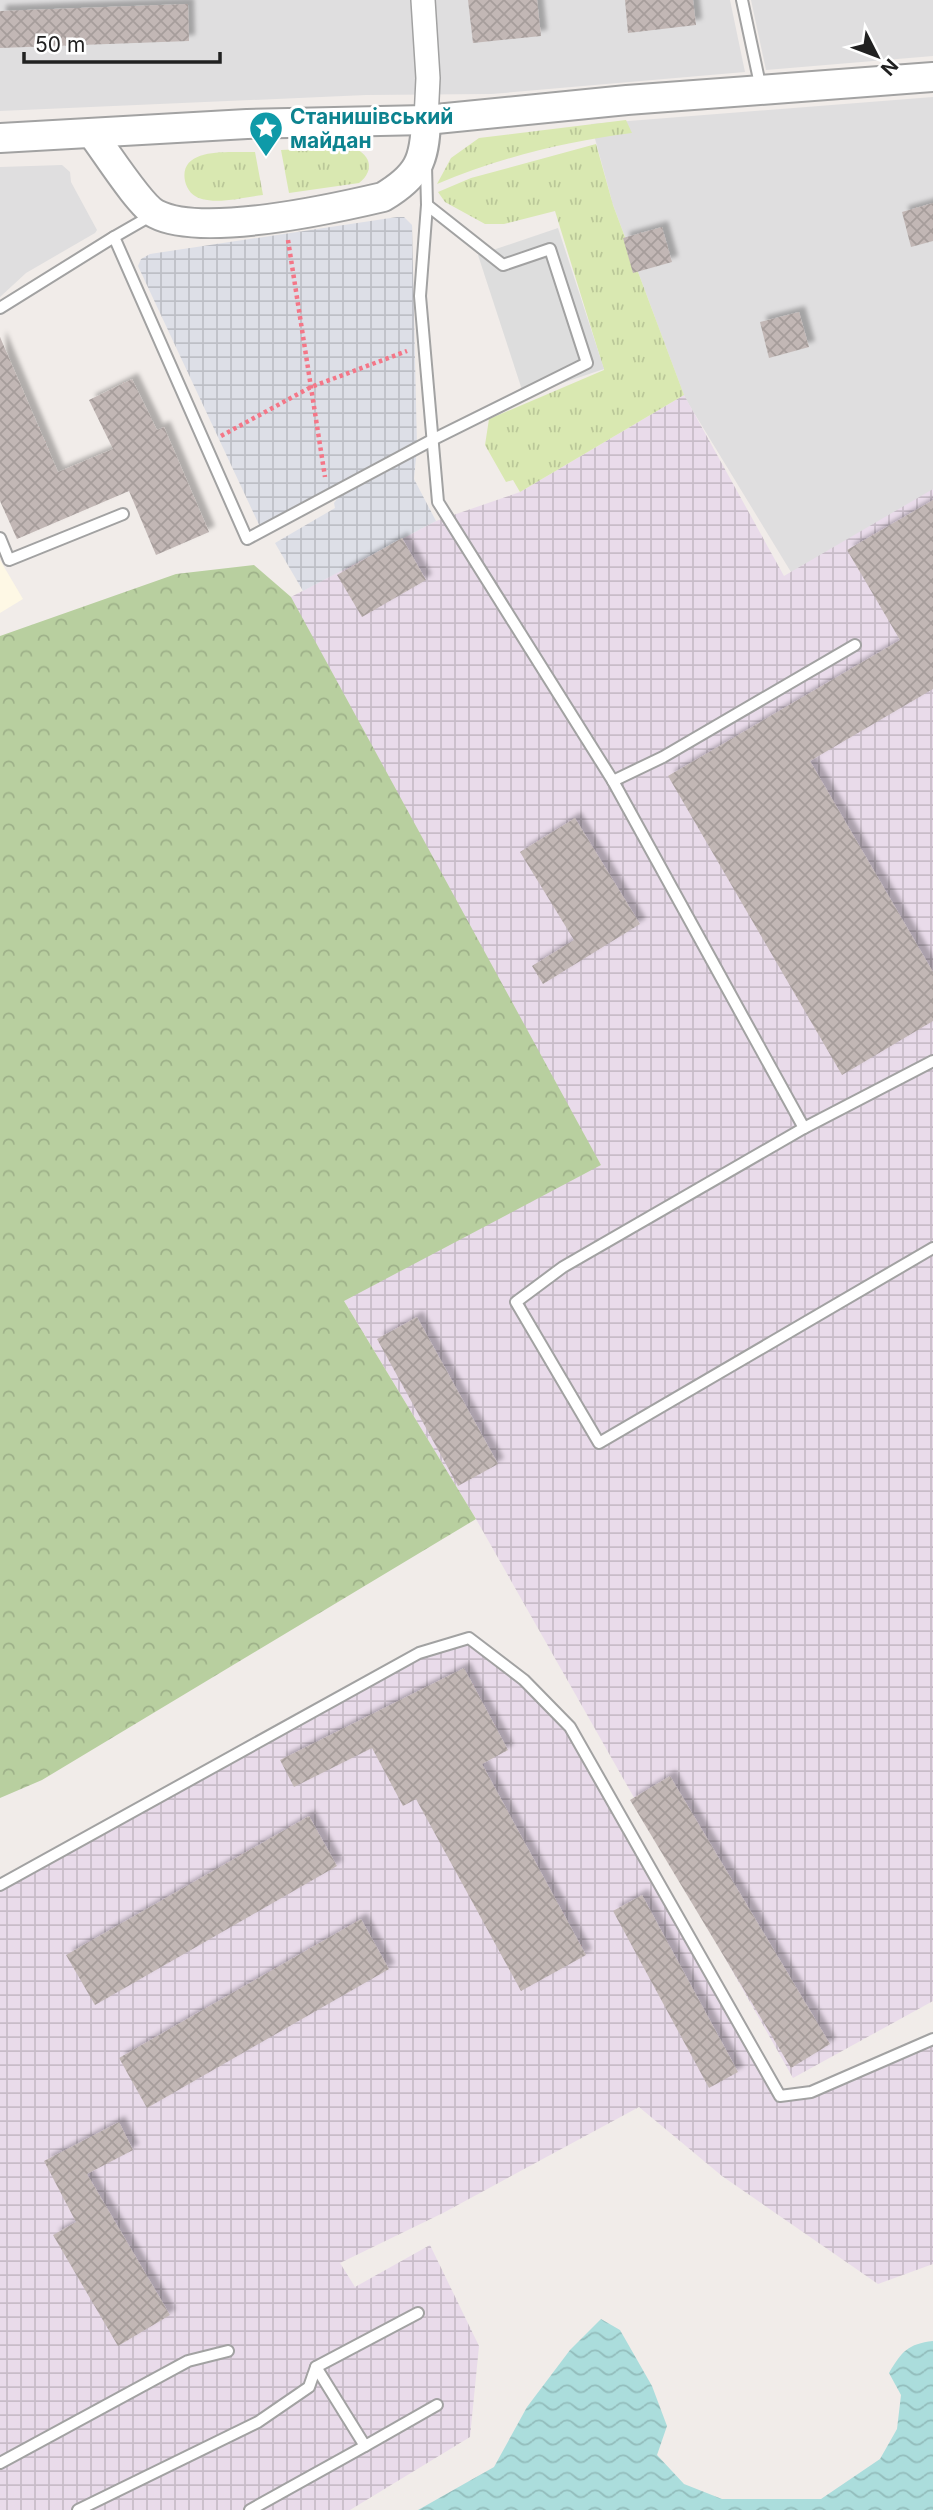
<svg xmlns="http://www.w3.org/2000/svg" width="933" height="2510" font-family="Inter,sans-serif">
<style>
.residential{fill:#dfdedf}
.industrial{fill:url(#industrial-grid)}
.education{fill:#fef8e5}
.grass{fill:url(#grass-tufts)}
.forest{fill:url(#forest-crowns)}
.parking{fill:#ddd}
.plaza{fill:url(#plaza-grid)}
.water{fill:url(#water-waves)}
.building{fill:url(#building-cross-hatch);filter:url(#shadow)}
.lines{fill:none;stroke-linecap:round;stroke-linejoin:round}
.service-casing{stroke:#a2a2a2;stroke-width:14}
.minor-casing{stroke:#a2a2a2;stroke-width:26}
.tertiary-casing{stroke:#a2a2a2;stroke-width:32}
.path{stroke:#f47687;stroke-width:4.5;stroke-dasharray:3.5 3.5;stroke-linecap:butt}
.service{stroke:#fff;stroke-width:10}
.minor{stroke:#fff;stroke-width:23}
.tertiary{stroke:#fff;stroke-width:28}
.labels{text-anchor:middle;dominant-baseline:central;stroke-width:6;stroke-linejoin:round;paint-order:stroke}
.culture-label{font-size:21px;font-weight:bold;fill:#0d838f;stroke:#fff;text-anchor:start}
</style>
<defs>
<pattern id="industrial-grid" width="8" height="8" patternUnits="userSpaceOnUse" patternTransform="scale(1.75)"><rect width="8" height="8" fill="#e9dbea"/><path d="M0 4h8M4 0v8" fill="none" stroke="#c8bcc8"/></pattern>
<pattern id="grass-tufts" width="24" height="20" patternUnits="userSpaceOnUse" patternTransform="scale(1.75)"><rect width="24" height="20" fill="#d9e8b1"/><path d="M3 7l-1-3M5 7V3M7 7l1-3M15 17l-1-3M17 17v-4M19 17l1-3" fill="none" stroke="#bac798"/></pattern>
<pattern id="forest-crowns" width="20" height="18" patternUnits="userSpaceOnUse" patternTransform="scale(1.75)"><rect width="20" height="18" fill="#b8cf9f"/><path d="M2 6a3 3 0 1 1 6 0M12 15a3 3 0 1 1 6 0" fill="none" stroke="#9eb189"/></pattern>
<pattern id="plaza-grid" width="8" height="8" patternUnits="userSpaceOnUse" patternTransform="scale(1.75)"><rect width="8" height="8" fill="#dddfe7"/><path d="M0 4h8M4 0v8" fill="none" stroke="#bdbfc6"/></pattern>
<pattern id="water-waves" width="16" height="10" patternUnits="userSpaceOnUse" patternTransform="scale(1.75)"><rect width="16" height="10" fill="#abdddc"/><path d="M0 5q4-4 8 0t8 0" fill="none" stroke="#93bdbc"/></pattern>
<pattern id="building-cross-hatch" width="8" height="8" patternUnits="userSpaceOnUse" patternTransform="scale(1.75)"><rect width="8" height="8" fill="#c2b7b5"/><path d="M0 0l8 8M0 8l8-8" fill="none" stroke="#a69d9b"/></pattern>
<filter id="shadow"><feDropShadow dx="6" dy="-6" stdDeviation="2" flood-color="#0004"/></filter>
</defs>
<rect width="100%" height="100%" fill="#f1ece9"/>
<g class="residential">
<path d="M0 0H730L745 72 492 94 366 95 0 111Z"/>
<path d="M751 0H933V56L766 70Z"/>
<path d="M933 97V496L794 577 685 398 613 205 591 124Z"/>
<path d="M62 165 70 172 71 182 97 230 95 233 26 273 0 297V167Z"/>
</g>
<g class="industrial">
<path d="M684 395 784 576 933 489V2001L793 2078 476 1519 344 1301 291 597 436 521 520 492Z"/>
<path d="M469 1638 570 1727 779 2096 811 2092 933 2039V2264L878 2284 722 2176 639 2107 443 2213 340 2263 355 2287 430 2245 479 2346 470 2437 350 2510H0V1885L419 1653Z"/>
</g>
<path class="education" d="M0 560 23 599 0 613Z"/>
<g class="grass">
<path d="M626 120 632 133C567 141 498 158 437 184L451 158 479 138Z"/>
<path d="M596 144 613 205 684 395 520 492 513 480 506 482 485 445 489 419 604 370 555 211 504 224H485L445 202 438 192 471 178Z"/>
<path d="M350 147C370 152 376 170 359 183L289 193 281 150Z"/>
<path d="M255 152 263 195C244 197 220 204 202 199 193 197 187 190 185 181 178 145 235 153 255 152Z"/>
</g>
<path class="forest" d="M254 565 291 597 601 1165 344 1301 476 1519 42 1780 0 1798V636L176 574Z"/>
<path class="parking" d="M558 228 604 369 524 396 478 255Z"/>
<path class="plaza" d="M397 217H404L412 225 417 447 414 479 436 521 303 591 275 543 335 508 334 503 340 495 334 487 261 529 138 266 141 259 150 254Z"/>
<path class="water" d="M601 2319 620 2330 652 2386 667 2426 657 2455 684 2484 722 2499H821L880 2459 897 2429 901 2395 889 2373C902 2351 908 2344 933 2341V2510H418L494 2467 527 2407 570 2350Z"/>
<g class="building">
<path d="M468 0H537L541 36 473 43Z"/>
<path d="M625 0H693L696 25 628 33Z"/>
<path d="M188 4 189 41 0 48V11Z"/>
<path d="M933 203V241L911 247 902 212Z"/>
<path d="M662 227 672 262 633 273 623 238Z"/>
<path d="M799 312 809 347 769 358 760 322Z"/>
<path d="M0 337 58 472 113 449 89 400 132 379 157 430 164 427 209 532 156 555 129 491 17 539 0 501Z"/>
<path d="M933 500V689L810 761 933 972V1021L842 1075 668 776 900 640 847 550Z"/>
<path d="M402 538 426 580 362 617 337 575Z"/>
<path d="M575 818 640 924 543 984 532 966 574 940 520 852Z"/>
<path d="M417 1317 498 1464 458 1486 377 1339Z"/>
<path d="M464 1668 508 1750 482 1764 586 1955 521 1991 416 1799 403 1806 372 1748 294 1787 280 1760Z"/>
<path d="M670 1776 830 2044 791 2068 630 1800Z"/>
<path d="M309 1816 337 1866 95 2005 66 1955Z"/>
<path d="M642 1895 738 2072 709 2088 613 1911Z"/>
<path d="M361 1919 389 1969 147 2108 119 2058Z"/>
<path d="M119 2122 133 2150 87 2174 170 2315 118 2346 53 2235 76 2222 44 2161Z"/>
</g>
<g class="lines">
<g class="service-casing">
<g id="service">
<path d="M742 0 761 89"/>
<path d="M426 166 427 205 420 296 438 502 613 781 663 757 855 645"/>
<path d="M114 237 154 214"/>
<path d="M0 308 114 237 247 539 434 439 587 363 550 249 503 265 427 205"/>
<path d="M0 538 9 560 123 514"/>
<path d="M613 781 804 1128 563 1267 516 1302 599 1443 933 1248"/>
<path d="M804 1128 933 1061"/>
<path d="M0 1885 419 1653 469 1638 524 1680 570 1727 780 2096 811 2092 933 2039"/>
<path d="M316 2367 365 2446 437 2405"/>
<path d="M0 2463 188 2361 228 2351"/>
<path d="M78 2510 258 2422 309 2387 316 2367 418 2313"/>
<path d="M250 2510 365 2446"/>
</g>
</g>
<g class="minor-casing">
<path id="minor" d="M423 0 428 78 426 120"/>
</g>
<g class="tertiary-casing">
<g id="tertiary">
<path d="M93 135C106 152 140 206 156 214 202 238 332 209 383 197 418 176 425 161 426 120"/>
<path d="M0 138 247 124 426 120 627 100 933 77"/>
</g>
</g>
<g class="path">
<path d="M288 240 325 477"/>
<path d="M221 436 311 387 407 351"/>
</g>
<use href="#service" class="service"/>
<use href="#minor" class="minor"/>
<use href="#tertiary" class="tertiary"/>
</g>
<defs>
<g id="sight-pin" transform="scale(1.75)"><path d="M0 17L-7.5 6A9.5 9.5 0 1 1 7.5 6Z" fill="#0f9aa8" stroke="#fff"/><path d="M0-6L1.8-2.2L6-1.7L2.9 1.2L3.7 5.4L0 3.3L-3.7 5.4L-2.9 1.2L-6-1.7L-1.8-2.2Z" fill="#fff"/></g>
</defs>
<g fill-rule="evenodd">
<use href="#sight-pin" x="266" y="128"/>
</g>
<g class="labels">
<g class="culture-label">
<text x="290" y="116">Станишівський<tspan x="290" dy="24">майдан</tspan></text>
</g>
</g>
<g transform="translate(877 56) rotate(132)" stroke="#ffffff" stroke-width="5" paint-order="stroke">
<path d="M0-5L12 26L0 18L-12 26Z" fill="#212121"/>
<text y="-10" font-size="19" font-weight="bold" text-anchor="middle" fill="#212121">N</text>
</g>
<path d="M24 52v10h196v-10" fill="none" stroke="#212121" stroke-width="3.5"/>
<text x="35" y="52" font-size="21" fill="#212121" stroke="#ffffff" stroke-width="5" paint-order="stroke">50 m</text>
</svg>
